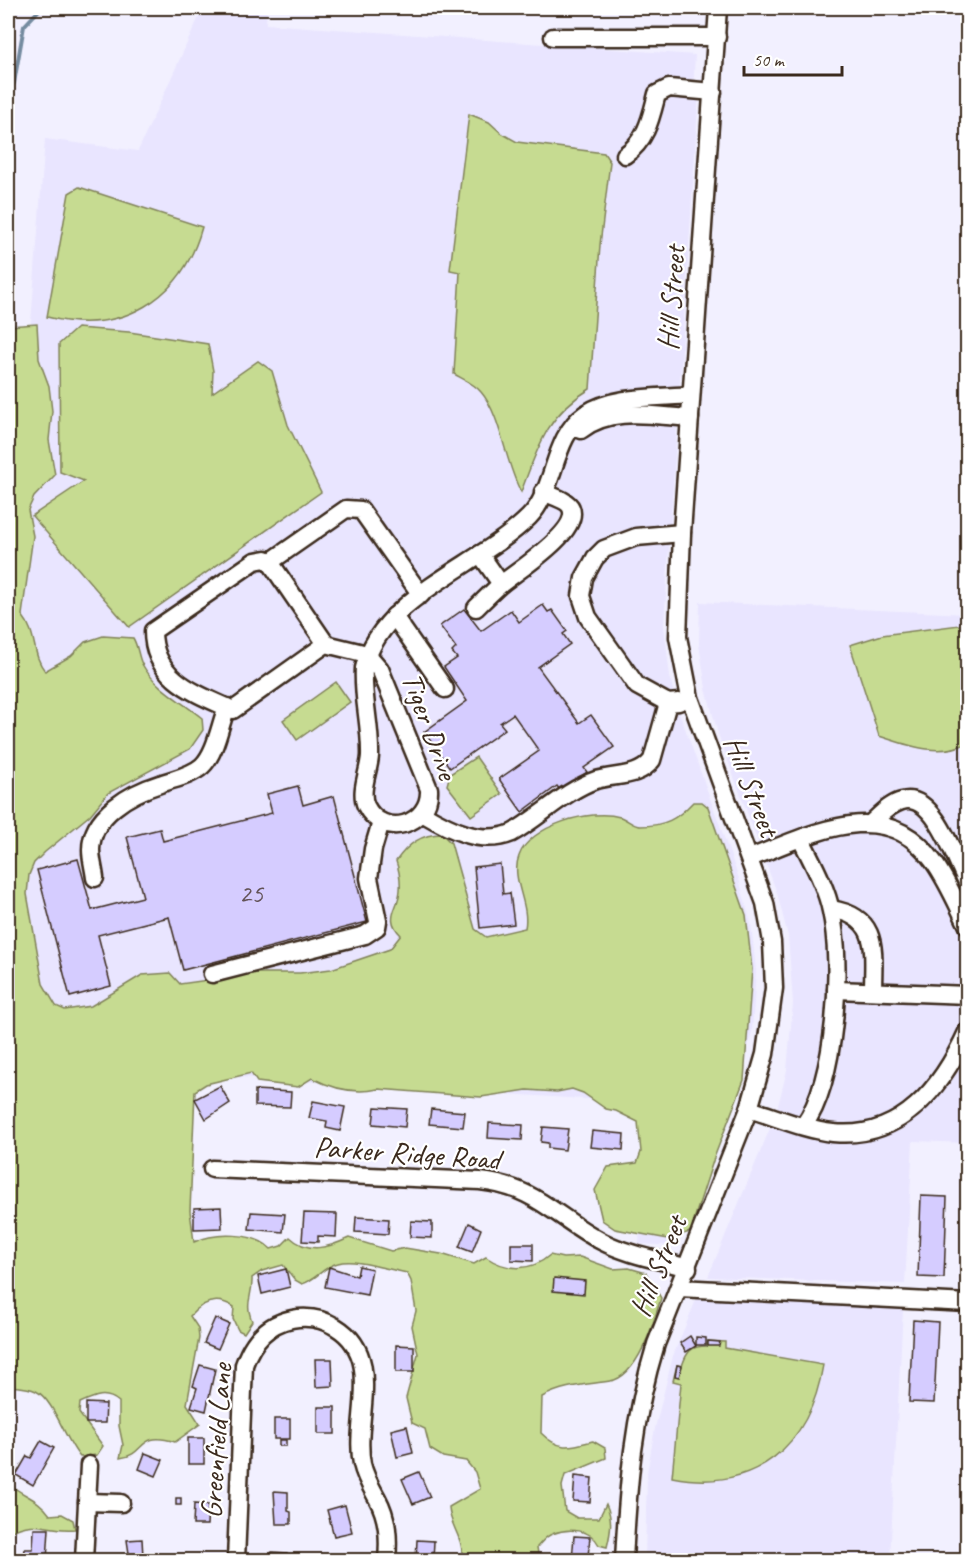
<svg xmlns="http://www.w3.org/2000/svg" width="975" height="1568" font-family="Caveat,sans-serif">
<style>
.built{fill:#e9e5ff}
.green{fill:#c6db91;stroke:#808258;stroke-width:1.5}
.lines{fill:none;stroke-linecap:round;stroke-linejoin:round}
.stream{stroke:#748ba0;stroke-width:4}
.building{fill:#d5ccff;stroke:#3b2a1e;stroke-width:1.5}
.minor-casing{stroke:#3b2a1e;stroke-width:21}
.minor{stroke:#fff;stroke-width:16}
.labels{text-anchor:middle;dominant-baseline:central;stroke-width:4.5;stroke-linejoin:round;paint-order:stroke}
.number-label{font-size:27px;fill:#625256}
.street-label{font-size:30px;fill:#3b2a1e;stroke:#fff}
</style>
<rect width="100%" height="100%" fill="#f2f0ff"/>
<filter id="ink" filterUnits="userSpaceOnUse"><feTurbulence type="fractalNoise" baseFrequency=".0167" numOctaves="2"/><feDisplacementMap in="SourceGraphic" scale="12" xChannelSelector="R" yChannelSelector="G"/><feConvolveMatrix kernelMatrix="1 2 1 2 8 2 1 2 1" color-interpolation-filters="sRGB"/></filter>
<g filter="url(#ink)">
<g class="built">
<path d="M203 8H267L266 24 695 55 693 91H699L664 625 670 677 676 703 739 879 751 924 756 971 752 1031 736 1096 676 1246 639 1244 648 1103 189 1074 8 1341V466L20 467 45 139 138 151Z"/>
<path d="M700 602 967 614V1143L913 1141 905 1284 708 1277 776 1114 787 1070 793 1003 788 936 777 893 718 734 706 689 699 644Z"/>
<path d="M698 1295 903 1309 890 1560H645L647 1473 655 1428 673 1356Z"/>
</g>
<g class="green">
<path d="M469 114 489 122 501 133 517 142 604 153 610 162 600 245 590 389C547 414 538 447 521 492 505 463 501 415 481 392 475 384 463 379 454 374L460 272 450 270Z"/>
<path d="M79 187 202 227C182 300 120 336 47 317L69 193Z"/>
<path d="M37 324 39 359 49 386 52 411 49 440 55 475 34 497 28 510 33 536 22 615C38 635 31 653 45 671L71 656 85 642 103 636 133 638C138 646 138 656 142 664 156 689 180 700 202 718L203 730 190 749 108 793 90 815 45 852 34 863 29 875 27 894 43 984 56 1006 65 1010 91 1006 142 975 170 973 180 984 258 973H300L331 969 390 949 401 935C383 917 399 909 400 890 401 879 399 870 396 861 408 844 421 834 442 834L451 843 475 929 486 937 525 928C530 904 510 879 519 856 529 826 591 808 620 817 627 819 633 826 640 826 665 826 677 819 693 802H702L708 807 746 915 752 969 744 1080 714 1158 690 1232 668 1239 615 1229 602 1220 595 1190 608 1167 637 1163 641 1152 638 1122 616 1111 606 1109 583 1093 572 1089 557 1092 527 1090 481 1097 378 1089C355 1094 333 1089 312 1078L298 1087 257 1082 251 1073 206 1084 195 1091 190 1211 194 1242C215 1232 255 1232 271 1249L281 1246 290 1237C308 1254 328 1248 349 1238L391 1251 405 1248 441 1254 474 1264 486 1257C506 1271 531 1272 550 1255L563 1258 580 1257 613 1269 629 1268 646 1273 661 1298C654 1322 638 1377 610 1381 585 1385 565 1385 542 1397L541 1433C559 1451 570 1447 593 1441L605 1448 606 1458 565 1475 562 1486 565 1511 577 1518H599L606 1504C613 1519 611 1531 607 1547L599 1545C591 1528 567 1528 552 1534 546 1536 541 1543 537 1547L539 1560H461C466 1540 449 1526 449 1507L480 1489 475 1472 466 1461 443 1457 430 1449 425 1429 412 1423 406 1398 418 1354 412 1326 416 1311 411 1281 407 1273C388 1270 356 1258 338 1263 324 1266 316 1280 302 1284L295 1280 283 1265 262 1271 252 1278C253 1297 244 1301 252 1321L244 1333 238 1330 233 1319 234 1307C217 1296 202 1302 190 1316L198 1328 199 1338 187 1404 200 1424 175 1442C137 1430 147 1455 120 1458L123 1445 119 1426V1402C106 1391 95 1396 80 1403L79 1413 103 1446 97 1455 80 1457C65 1440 54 1400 36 1391 28 1387 16 1387 8 1386V326Z"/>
<path d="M77 328 129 332 208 344 213 371 212 393 258 361 272 371 288 425 321 492 129 627 32 516 84 481 60 472 59 344Z"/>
<path d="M967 624V743C939 758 907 745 879 736L850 645 882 635Z"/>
<path d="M336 682 350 702 297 740 283 720Z"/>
<path d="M476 757 502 794 471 816 447 785 450 774Z"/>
<path d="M708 1341 725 1342V1348L823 1365C810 1446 755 1493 672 1477L681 1383 673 1381 677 1365 682 1366C687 1351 691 1346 707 1346Z"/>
<path d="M8 1483C24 1497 37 1497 50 1515L62 1514 73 1520 75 1529C46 1532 39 1517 8 1533Z"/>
</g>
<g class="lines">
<path class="stream" d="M8 96 14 83 24 26 41 8"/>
</g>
<g class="building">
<path d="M543 605 548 612 552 610 567 631 563 634 570 644 538 667 579 723 591 715 614 747 584 768 587 772 560 790 557 786 522 812 499 779 539 751 513 714 500 723 505 729 450 768 424 732 467 701 444 667 457 658 452 652 456 648 440 626 464 609 481 631 511 610 519 622Z"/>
<path d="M298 786 303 805 334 796 367 922 183 970 169 917 98 935 111 986 70 997 37 870 78 859 92 910 143 897 127 837 160 829 163 841 272 813 267 794Z"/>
<path d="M500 864 503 894 510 893 514 924 480 928 474 867Z"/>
<path d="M220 1086 230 1103 206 1119 195 1099Z"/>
<path d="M255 1090 291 1092 290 1107 255 1106Z"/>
<path d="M313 1101 345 1107 340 1131 326 1128 327 1121 309 1118Z"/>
<path d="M375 1107 407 1109 405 1127 373 1124Z"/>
<path d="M431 1109 465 1112 463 1127 429 1124Z"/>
<path d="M489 1123 523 1125 522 1140 488 1138Z"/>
<path d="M543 1127 568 1129 565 1150 548 1148V1143L541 1142Z"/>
<path d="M592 1131 624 1134 623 1150 590 1147Z"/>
<path d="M921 1196 947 1197 944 1278 918 1277Z"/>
<path d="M221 1207 222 1228 194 1229V1208Z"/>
<path d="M251 1212 285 1214 283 1232 249 1229Z"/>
<path d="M304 1213 337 1214 336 1237 318 1236V1242L302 1241Z"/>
<path d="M356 1217 389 1219 388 1234 355 1232Z"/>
<path d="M411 1221 432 1222V1238L410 1237Z"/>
<path d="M469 1223 481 1229 472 1252 459 1247Z"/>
<path d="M511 1244H533V1261L511 1260Z"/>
<path d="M359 1266 372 1269 367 1295 325 1287 329 1267 357 1276Z"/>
<path d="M286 1269 290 1287 262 1294 258 1276Z"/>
<path d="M554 1278 585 1281 584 1294 553 1291Z"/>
<path d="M215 1318 229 1324 218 1349 204 1343Z"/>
<path d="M913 1320 938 1322 934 1403 909 1402Z"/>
<path d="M690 1336 696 1346 686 1352 680 1343Z"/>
<path d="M696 1337 706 1338V1345H696Z"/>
<path d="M708 1341 720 1342 719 1346H708Z"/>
<path d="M396 1345 414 1346V1372H396Z"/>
<path d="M315 1359H332L333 1386 316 1387Z"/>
<path d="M200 1365 215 1369 206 1411 191 1407 197 1388 193 1386Z"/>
<path d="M677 1365 682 1366 679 1377 675 1376Z"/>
<path d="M86 1403 106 1404 105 1423H86Z"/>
<rect x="318" y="1407" width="17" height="27"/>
<rect x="274" y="1419" width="16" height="20"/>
<path d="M407 1426 413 1453 397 1457 391 1430Z"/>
<rect x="188" y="1438" width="16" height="26"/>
<rect x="279" y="1440" width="7" height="6"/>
<path d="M41 1441 54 1448 33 1485 16 1475 27 1456 31 1458Z"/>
<path d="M145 1453 163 1460 156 1476 139 1469Z"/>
<path d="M419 1472 430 1497 413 1504 402 1479Z"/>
<path d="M575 1476 592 1478 590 1502 573 1501Z"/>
<path d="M274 1491 288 1492V1511L291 1512V1524H276Z"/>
<rect x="176" y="1498" width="5" height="7"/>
<path d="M194 1504 208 1505 207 1525H193Z"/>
<path d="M345 1505 352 1532 334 1536 327 1510Z"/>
<path d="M34 1529H49L47 1560 24 1557 25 1549H33Z"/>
<path d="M574 1536 590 1537 588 1556 582 1555 581 1560H572Z"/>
<path d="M142 1539 143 1557H148V1560H130L127 1540Z"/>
<path d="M417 1540 434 1541 433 1560H416Z"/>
<path d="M272 1552 287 1553 286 1560H271Z"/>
</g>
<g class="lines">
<g class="minor-casing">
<g id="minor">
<path d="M553 37H717"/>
<path d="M625 155C647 140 651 117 657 94L669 88 713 92"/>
<path d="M581 430C610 406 655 416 690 418"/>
<path d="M480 554 501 584"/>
<path d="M270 562 326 644"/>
<path d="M476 608C484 600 492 592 500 585 515 572 581 532 571 508 568 500 551 496 543 492"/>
<path d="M394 616 445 689"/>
<path d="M367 654 380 669 429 789C431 825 383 840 366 806 359 791 369 772 370 756 371 726 362 697 364 668 381 596 480 566 529 517 556 490 552 437 585 414 613 395 658 398 691 395"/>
<path d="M367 654 326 644 233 710C195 693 153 679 153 631L255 561 266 559 270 562 346 509 361 510 421 595"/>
<path d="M679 702 668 703 637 686 588 617 581 596 584 578 595 558 604 549 636 537 682 533"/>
<path d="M422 813C449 829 481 846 512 833 540 817 566 790 596 780 616 774 639 778 652 760L668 703"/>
<path d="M871 823C880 815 890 804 902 801 934 791 956 861 968 884"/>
<path d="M801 839C812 862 826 886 831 911 843 964 836 1081 804 1125"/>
<path d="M750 858C811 835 885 793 933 861 947 880 957 904 968 926"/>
<path d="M95 878C94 869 91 859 91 850 91 815 131 793 160 784 173 779 191 776 202 766 216 753 220 724 227 707"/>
<path d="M831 909C881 917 873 952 873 991"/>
<path d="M212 974 365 935 377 927 378 921 369 878 373 849 381 822"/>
<path d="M836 990 968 995"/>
<path d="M749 1109C776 1117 805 1130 833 1133 902 1140 942 1087 968 1030"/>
<path d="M212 1169 480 1181C537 1187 556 1218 603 1242 629 1255 660 1260 688 1268"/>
<path d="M679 1288 968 1303"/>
<path d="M87 1502 121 1503"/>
<path d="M84 1560 89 1465"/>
<path d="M236 1560 244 1365C252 1342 267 1324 292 1319 307 1316 323 1319 336 1327 385 1357 353 1419 362 1464 365 1477 371 1487 377 1498 388 1518 389 1538 387 1560"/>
<path d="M624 1560C628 1484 633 1418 656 1344L749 1109 765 1054 774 988 772 942 765 903 690 698 678 637 682 533 718 8"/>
</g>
</g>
<use href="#minor" class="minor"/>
</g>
</g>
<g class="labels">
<g class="number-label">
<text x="251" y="893">25</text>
</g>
<g class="street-label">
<text transform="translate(671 298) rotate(-86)">Hill Street</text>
<text transform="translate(430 726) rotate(70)">Tiger Drive</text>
<text transform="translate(752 786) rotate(69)">Hill Street</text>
<text transform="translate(407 1153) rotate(4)">Parker Ridge Road</text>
<text transform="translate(658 1266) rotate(-68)">Hill Street</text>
<text transform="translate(216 1441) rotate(-86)">Greenfield Lane</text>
</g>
</g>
<rect width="975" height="1568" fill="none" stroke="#fff" stroke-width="30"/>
<rect x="15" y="15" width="945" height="1538" fill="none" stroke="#3b2a1e" stroke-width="2" filter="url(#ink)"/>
<path d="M744 66v9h98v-9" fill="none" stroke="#3b2a1e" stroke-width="3"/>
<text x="753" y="66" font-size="18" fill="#3b2a1e" stroke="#ffffff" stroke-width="4.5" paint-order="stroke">50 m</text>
</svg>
